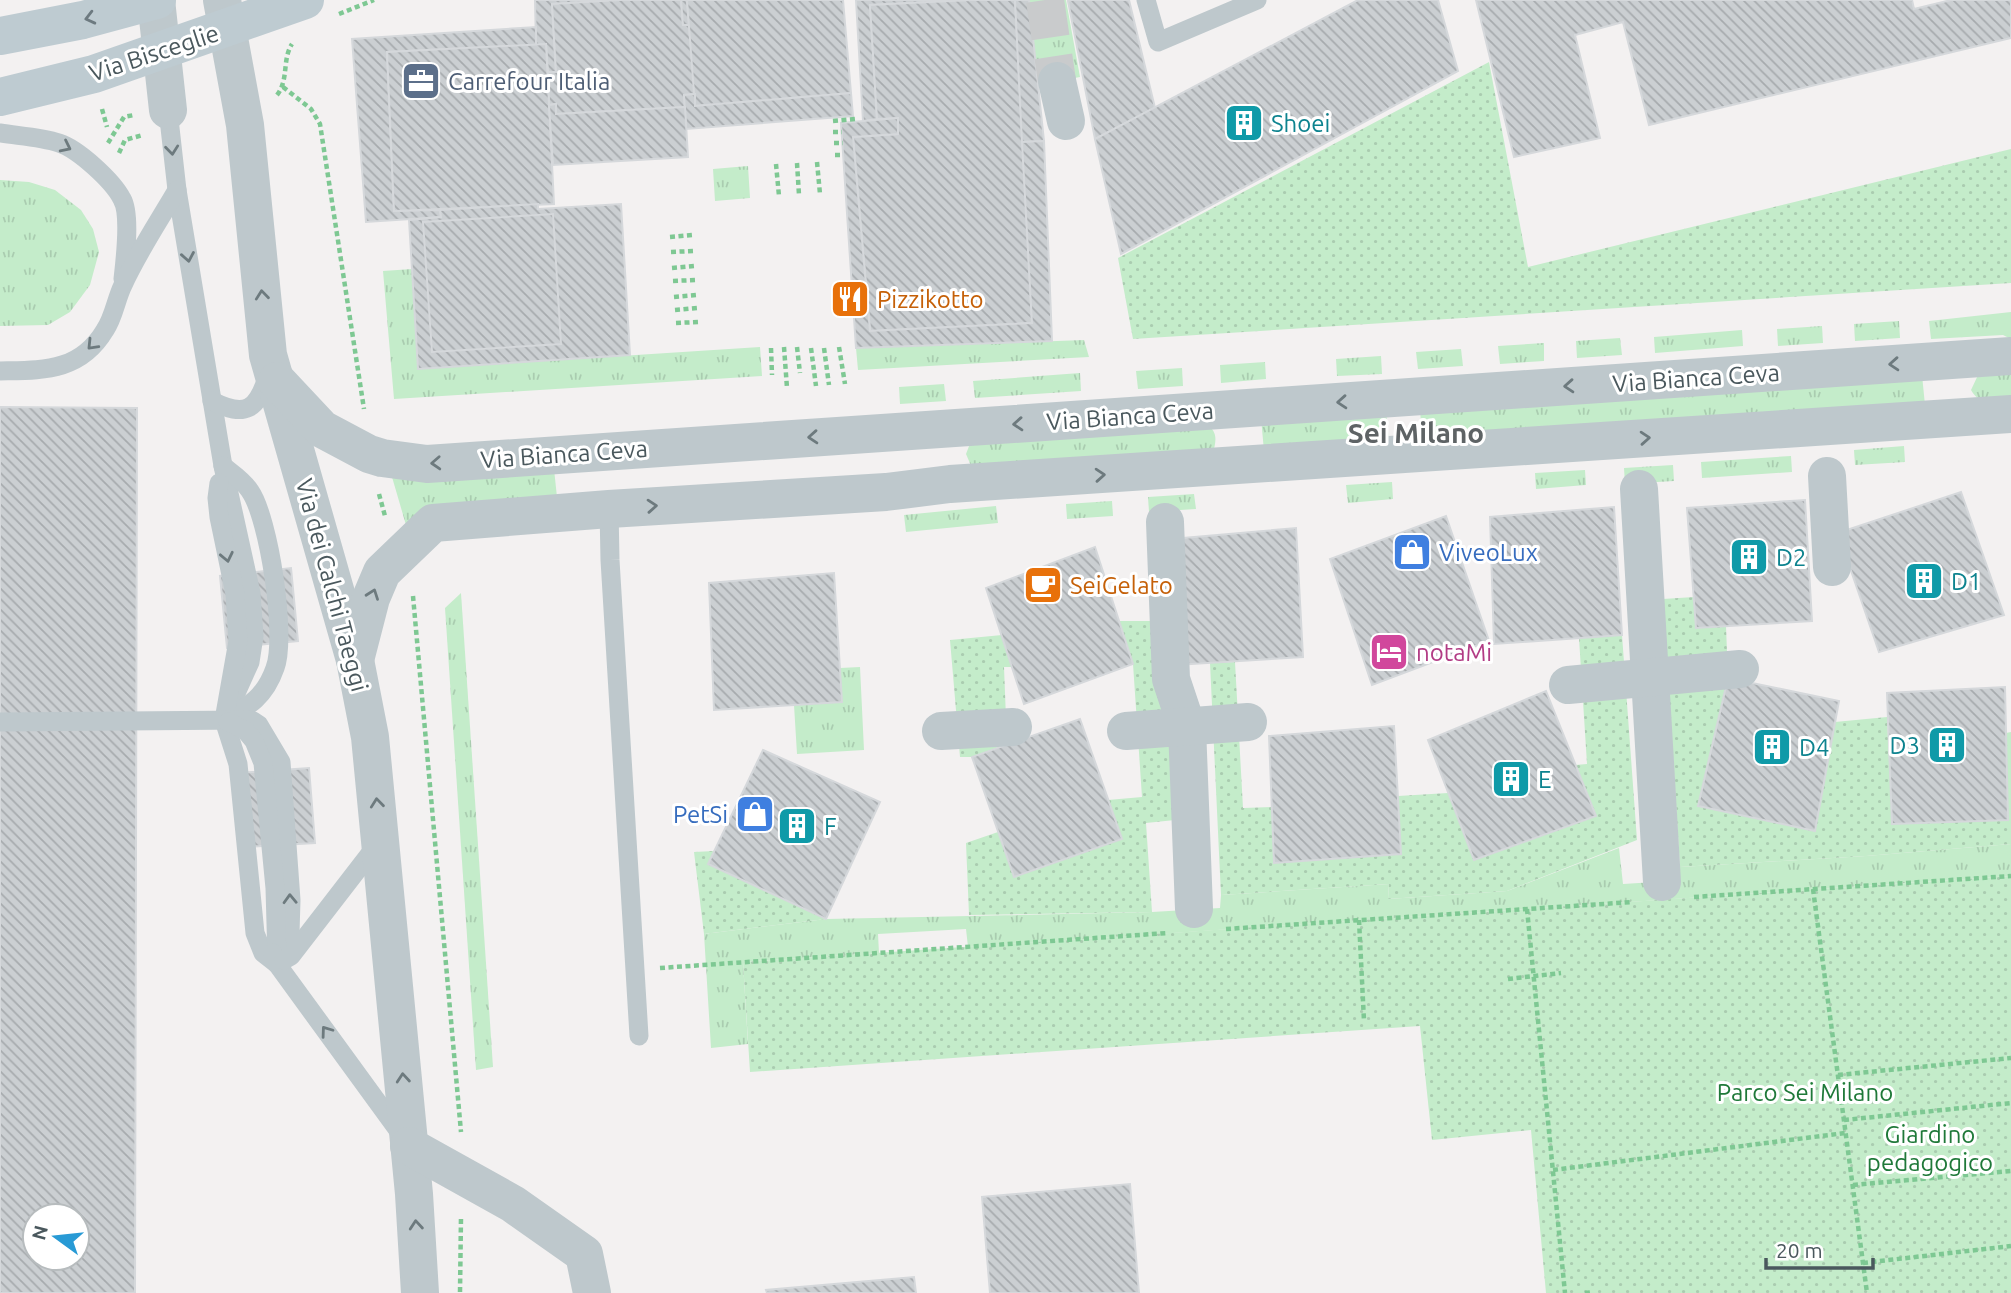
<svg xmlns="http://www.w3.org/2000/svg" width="2011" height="1293" font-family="Ubuntu,sans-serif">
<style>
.grass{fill:url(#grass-tufts)}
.park{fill:url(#park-dots)}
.building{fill:url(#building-back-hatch);stroke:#d5d8db;stroke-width:2;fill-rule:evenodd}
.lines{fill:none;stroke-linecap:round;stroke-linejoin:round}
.street-tunnel{stroke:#c9cbcc;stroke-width:38;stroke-dasharray:38 19;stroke-linecap:butt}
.path{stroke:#7ec893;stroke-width:4.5;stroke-dasharray:5 3.5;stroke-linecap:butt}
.lane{stroke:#bec8cc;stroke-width:19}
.street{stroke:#bec8cc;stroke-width:38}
.secondary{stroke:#becbd1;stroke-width:38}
.oneway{stroke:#6d7a80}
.oneway2{stroke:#6d7a7e}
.labels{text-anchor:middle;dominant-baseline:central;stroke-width:6;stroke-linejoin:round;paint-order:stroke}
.street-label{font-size:24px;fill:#4a585d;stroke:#fff}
.service-label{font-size:24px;fill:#4e5e75;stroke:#fff;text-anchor:start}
.culture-label{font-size:24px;fill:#0d838f;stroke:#fff;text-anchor:start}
.food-label{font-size:24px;fill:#c56008;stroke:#fff;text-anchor:start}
.shop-label{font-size:24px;fill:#366cbe;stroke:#fff;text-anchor:start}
.hotel-label{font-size:24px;fill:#b23c85;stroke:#fff;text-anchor:start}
.park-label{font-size:24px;fill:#1f7939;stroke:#fff}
.quarter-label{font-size:28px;font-weight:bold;fill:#5e6365;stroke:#fff}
</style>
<defs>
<pattern id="grass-tufts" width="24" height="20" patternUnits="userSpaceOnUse" patternTransform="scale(1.75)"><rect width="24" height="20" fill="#c4ecca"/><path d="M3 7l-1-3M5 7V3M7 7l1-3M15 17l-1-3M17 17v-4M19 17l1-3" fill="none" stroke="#aaccb0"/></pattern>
<pattern id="park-dots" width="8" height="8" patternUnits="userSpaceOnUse" patternTransform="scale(1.75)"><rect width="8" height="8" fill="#c4ecca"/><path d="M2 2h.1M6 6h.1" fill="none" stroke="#aaccb0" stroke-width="1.8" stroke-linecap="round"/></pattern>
<pattern id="building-back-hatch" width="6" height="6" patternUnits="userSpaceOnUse" patternTransform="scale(1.75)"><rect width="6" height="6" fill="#cbcfd2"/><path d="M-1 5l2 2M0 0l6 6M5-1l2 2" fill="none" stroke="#a7abae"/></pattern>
</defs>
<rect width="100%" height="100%" fill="#f3f1f1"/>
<g class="grass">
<path d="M1029 0H1066L1080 77 1038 85Z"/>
<path d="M748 166 750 198 715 201 713 169Z"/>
<path d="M0 180 29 182 55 190 81 210 93 229 99 252 90 285 70 312 48 325 0 326Z"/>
<path d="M412 269 419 369 760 347 762 376 394 399 383 271Z"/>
<path d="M2011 312V339L2003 335 1931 339 1929 321Z"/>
<path d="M1899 321 1900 338 1855 341 1854 324Z"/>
<path d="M1822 326 1823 343 1778 346 1777 329Z"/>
<path d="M1742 330 1743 346 1655 353 1654 337Z"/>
<path d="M1620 338 1622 355 1577 358 1576 341Z"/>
<path d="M1084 340 1089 357 858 370 856 348Z"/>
<path d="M1544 343V361L1500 364 1498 346Z"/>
<path d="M1461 349 1463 366 1418 369 1416 352Z"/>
<path d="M1381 356 1382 374 1337 376 1336 359Z"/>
<path d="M1265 362 1266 379 1221 383 1220 365Z"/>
<path d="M1182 368 1183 386 1138 389 1136 371Z"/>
<path d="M2011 369V403C1995 402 1980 406 1971 390L1979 373Z"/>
<path d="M1080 373 1081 391 975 398 973 381Z"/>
<path d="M1922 375 1925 405 1422 439 1420 408Z"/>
<path d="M944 384 946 401 900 404 899 387Z"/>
<path d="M1386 411 1389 441 1264 451 1261 418Z"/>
<path d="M1209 426C1217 433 1216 440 1214 449L972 468 966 454 971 441Z"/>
<path d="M1904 446 1905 462 1855 465 1854 450Z"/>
<path d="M1791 456 1792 472 1702 478 1701 462Z"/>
<path d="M1673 465 1674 481 1625 484 1624 468Z"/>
<path d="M554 469 557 497 406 525 392 477Z"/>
<path d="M1585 470 1586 485 1536 489 1535 473Z"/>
<path d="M1392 482 1393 499 1348 503 1346 485Z"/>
<path d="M1194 494 1196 509 1149 512 1148 497Z"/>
<path d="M1112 501 1113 516 1067 519 1066 504Z"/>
<path d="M996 506 998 523 906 532 904 515Z"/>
<path d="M461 593 493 1067 476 1070 445 608Z"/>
<path d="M860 667 864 750 797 754 794 705 842 702 840 668Z"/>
<path d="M2011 844V876L968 947 966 929 878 934 879 953 743 962 748 1044 711 1048 704 934 826 919 1152 912 1220 908 1221 895 1389 884 1388 899 1507 891 1619 848 1623 884 1671 881 1680 867 1866 856Z"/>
</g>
<g class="park">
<path d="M1489 62 1528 267 2011 149V283L1133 339 1118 258Z"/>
<path d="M1694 597 1696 628 1726 626 1728 678 1699 806 1815 830 1835 722 1887 717 1892 824 2007 820 2006 733 2011 732V844L1866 856 1680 867 1663 599Z"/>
<path d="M1119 621H1160L1175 820 1146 823 1152 912 969 915 966 843 998 832 1014 877 1121 839 1108 800 1142 797 1133 664Z"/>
<path d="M1002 635 1012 667H1004L1007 744 972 757H960L950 640Z"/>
<path d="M1622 635 1637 840 1507 891 1388 899 1389 884 1221 895 1210 663 1235 662 1243 808 1272 807 1274 862 1401 854 1398 796 1448 793 1474 860 1595 816 1575 765 1587 764 1579 638Z"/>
<path d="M714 851 708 864 826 919 704 934 694 852Z"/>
<path d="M2011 876V1293H1546L1531 1130 1432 1140 1420 1026 750 1072 743 962Z"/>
</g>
<g class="building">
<path d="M535 0H620L552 4 556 72H548L546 44 536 45Z"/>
<path d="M620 0H681L683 25H689L695 94 684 95 685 107 556 114V104L549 105 548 72H556L552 4Z"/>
<path d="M681 0H687L689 25H683Z"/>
<path d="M687 0H843L851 93 695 106Z"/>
<path d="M856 0H972L870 5 877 119 863 121Z"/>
<path d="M972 0H1015L1032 323 870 331 853 137 898 134V118L877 119 870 5Z"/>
<path d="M1015 0H1029L1044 141 1022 142Z"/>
<path d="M1072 0H1129L1155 108 1095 139 1068 1Z"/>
<path d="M1358 0H1438L1458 71 1121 254 1095 139Z"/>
<path d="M1476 0H1912L1914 9 1951 0H2011V38L1649 125 1623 22 1575 35 1600 138 1514 157Z"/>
<path d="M536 27V45L387 52 394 211 440 210 441 217 366 222 352 39Z"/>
<path d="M546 44 554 204 394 211 387 52Z"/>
<path d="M851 93 853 116 686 129 684 95 695 94V106Z"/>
<path d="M556 104V114L685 107 688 157 553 165 549 105Z"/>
<path d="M898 118V134L853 137 870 331 1032 323 1022 142 1044 141 1052 341 856 348 841 123Z"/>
<path d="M538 204V209L621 204 630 355 418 369 409 220 441 217 440 210Z"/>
<path d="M553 214 561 344 432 352 423 222Z"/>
<path d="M0 407 137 408 135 1293H0ZM35 1216H77V1258H35Z"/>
<path d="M1961 492 2004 615 1879 652 1838 533Z"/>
<path d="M1805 500 1812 621 1696 628 1687 508Z"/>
<path d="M1614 507 1622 635 1494 644 1490 517Z"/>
<path d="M1446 516 1489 641 1372 685 1330 559Z"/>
<path d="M1296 528 1303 657 1176 665 1172 539Z"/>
<path d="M1095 547 1133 664 1024 704 986 588Z"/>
<path d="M291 568 298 641 227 648 220 576Z"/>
<path d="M834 573 842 702 714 710 709 583Z"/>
<path d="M1728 678 1839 701 1815 831 1698 806Z"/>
<path d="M2005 687 2008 820 1892 824 1887 693Z"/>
<path d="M1546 691 1596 816 1474 860 1428 740Z"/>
<path d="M1080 719 1122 839 1014 877 972 757Z"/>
<path d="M1394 726 1401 854 1274 863 1269 736Z"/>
<path d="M763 750 880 802 826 919 708 864Z"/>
<path d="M309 768 315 843 244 847 238 773Z"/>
<path d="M1130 1184 1139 1293H990L982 1197Z"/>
<path d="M914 1277 916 1293H767L766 1290Z"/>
</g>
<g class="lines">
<path class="street-tunnel" d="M1045 0 1057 81"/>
<g class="path">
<path d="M339 14 374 0"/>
<path d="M283 87 311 109 320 124 364 409"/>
<path d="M277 95C289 80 282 59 292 44"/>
<path d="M102 109 107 127"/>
<path d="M833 121 856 119"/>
<path d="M833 132H842"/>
<path d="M108 143 124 117 134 115"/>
<path d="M834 143H843"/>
<path d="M119 153 125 140 143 135"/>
<path d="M835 155H843"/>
<path d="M817 162 820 194"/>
<path d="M797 163 799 195"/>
<path d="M776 164 779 196"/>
<path d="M670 237 693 235"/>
<path d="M671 252 693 251"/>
<path d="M672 268 695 266"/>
<path d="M673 281 695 280"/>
<path d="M674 297 697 295"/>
<path d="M675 310 697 308"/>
<path d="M676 323 698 322"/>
<path d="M784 347 787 388"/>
<path d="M797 347 800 373"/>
<path d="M839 347 845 384"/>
<path d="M771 348 772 375"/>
<path d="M811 348 816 386"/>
<path d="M824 348 829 385"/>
<path d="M379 494 385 516"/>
<path d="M413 596 461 1132"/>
<path d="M1813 889 1867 1293"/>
<path d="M1694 897 2011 876"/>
<path d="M1527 909 1565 1293"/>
<path d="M1359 920 1364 1021"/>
<path d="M1226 929 1633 902"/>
<path d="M660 968 1168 933"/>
<path d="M1508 979 1561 973"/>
<path d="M1838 1075 2011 1058"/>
<path d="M1844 1120 2011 1103"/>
<path d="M1553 1170 1845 1133"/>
<path d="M1853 1185 2011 1171"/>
<path d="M1863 1263 2011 1246"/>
<path d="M460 1292 461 1217"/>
<path d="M1585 1293 1593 1292"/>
</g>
<g class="lane">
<path d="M1146 0 1158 42 1257 0"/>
<path d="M168 110 177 190 223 466 251 593 254 636 250 662 224 720"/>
<path d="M0 133C19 136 41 137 59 143 78 149 113 181 122 199 131 214 125 261 123 279"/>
<path d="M0 371C43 370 80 372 105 330 114 317 116 299 123 285 138 252 159 221 177 190"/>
<path d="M212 401C246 418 257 410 268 375"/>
<path d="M223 466C233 474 243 480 250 491 269 518 287 637 275 668 265 697 249 706 225 720"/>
<path d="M219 483 217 498 219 517 235 594 238 641 224 720 238 764 255 933 263 953 277 964"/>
<path d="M609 509 610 560 639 1036"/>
<path d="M0 722 246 720 253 721 259 725 281 762 291 900 290 933 286 951 277 964"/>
<path d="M228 722 245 730 254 741 263 763 275 888 277 959"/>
<path d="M273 953 277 964 403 1137"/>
<path d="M284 960 291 956 379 842"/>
</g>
<g class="street">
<path d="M156 0 168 110"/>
<path d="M222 0 245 125 268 355 355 660 370 737 414 1194 420 1293"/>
<path d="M1057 81 1066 121"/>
<path d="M277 381 322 429 369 454 382 458 427 464 2011 356"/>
<path d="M1827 476 1832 567"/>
<path d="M1639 489 1662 882"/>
<path d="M1165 522 1171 679 1187 727 1194 909"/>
<path d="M355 660 371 598 382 572 433 523 609 509 886 492 950 484 2011 414"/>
<path d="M1568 685 1740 669"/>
<path d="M941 731 1013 727"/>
<path d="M1126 731 1248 722"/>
<path d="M409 1146 513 1204 584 1254 592 1293"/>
</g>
<g class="secondary">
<path d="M0 36 83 20 157 0"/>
<path d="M0 97 94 74 305 0"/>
</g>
</g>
<defs><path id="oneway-chevron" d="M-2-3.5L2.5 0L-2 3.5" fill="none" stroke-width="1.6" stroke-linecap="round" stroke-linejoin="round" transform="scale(1.75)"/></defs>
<use class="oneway" href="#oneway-chevron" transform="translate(90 18) rotate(166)"/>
<g class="oneway2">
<use href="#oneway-chevron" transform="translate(66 147) rotate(26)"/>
<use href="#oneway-chevron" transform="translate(172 150) rotate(84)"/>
<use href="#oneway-chevron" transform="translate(188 257) rotate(80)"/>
<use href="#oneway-chevron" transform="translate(262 295) rotate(-96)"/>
<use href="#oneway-chevron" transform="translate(92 345) rotate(134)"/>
<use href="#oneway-chevron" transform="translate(1894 364) rotate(176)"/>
<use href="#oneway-chevron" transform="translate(1569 386) rotate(176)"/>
<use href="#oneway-chevron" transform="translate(1342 402) rotate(176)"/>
<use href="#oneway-chevron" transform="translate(1018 424) rotate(176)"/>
<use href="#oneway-chevron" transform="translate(813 437) rotate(176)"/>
<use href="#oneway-chevron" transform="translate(1645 438) rotate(-4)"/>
<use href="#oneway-chevron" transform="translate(436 463) rotate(177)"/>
<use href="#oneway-chevron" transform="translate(1100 475) rotate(-4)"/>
<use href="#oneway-chevron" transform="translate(652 506) rotate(-4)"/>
<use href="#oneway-chevron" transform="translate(227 557) rotate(78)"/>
<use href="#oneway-chevron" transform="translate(373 594) rotate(-70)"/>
<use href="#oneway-chevron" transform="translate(377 803) rotate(-96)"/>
<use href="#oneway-chevron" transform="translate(290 899) rotate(-92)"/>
<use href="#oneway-chevron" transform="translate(326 1031) rotate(-126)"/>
<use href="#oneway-chevron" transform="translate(403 1078) rotate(-95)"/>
<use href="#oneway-chevron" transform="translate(416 1225) rotate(-95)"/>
</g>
<defs>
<g id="office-square" transform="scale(2.0125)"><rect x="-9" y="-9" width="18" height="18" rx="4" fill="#5c6f8a" stroke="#fff"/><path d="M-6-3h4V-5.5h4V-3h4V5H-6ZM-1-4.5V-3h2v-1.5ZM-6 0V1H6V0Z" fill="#fff"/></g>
<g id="building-square" transform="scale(2.0125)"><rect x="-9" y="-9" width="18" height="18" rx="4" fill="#0f9aa8" stroke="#fff"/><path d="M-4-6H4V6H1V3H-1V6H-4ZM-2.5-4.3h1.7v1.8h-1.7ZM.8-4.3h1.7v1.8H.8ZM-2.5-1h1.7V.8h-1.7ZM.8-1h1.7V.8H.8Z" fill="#fff"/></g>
<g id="restaurant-square" transform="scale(2.0125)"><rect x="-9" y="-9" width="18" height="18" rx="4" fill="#e8710a" stroke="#fff"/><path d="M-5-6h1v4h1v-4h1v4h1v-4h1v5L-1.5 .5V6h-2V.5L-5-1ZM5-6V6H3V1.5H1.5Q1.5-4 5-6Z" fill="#fff"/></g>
<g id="shop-square" transform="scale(2.0125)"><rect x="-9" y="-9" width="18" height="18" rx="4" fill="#3f7fe0" stroke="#fff"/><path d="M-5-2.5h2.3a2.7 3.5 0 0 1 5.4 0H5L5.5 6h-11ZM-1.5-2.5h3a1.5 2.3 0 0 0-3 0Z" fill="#fff"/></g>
<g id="cafe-square" transform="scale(2.0125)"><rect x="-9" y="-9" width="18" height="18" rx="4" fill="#e8710a" stroke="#fff"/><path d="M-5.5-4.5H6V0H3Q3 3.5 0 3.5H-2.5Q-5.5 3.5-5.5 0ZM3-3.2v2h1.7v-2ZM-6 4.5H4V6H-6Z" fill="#fff"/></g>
<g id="hotel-square" transform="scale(2.0125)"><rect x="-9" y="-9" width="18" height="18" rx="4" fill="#d1479c" stroke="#fff"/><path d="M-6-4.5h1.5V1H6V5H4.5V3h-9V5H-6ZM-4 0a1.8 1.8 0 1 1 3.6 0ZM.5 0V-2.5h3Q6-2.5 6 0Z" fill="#fff"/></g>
</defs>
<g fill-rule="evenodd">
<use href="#office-square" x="421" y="81"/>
<use href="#building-square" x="1244" y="123"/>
<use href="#restaurant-square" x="850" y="299"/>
<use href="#shop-square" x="1412" y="552"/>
<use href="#building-square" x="1749" y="557"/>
<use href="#building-square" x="1924" y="581"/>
<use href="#cafe-square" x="1043" y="585"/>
<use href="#hotel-square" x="1389" y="652"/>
<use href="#building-square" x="1947" y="745"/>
<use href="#building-square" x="1772" y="747"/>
<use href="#building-square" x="1511" y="779"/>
<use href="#shop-square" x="755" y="814"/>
<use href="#building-square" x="797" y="826"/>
</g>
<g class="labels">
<g class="street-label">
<text transform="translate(154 53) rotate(-18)">Via Bisceglie</text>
<text transform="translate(1696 378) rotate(-4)">Via Bianca Ceva</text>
<text transform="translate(1130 416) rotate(-4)">Via Bianca Ceva</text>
<text transform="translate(564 454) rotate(-4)">Via Bianca Ceva</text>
<text transform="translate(332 585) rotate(75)">Via dei Calchi Taeggi</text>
</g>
<g class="service-label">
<text x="448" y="81">Carrefour Italia</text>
</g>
<g class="culture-label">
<text x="1271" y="123">Shoei</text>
<text x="1776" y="557">D2</text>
<text x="1951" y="581">D1</text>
<text x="1920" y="745" text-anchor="end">D3</text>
<text x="1799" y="747">D4</text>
<text x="1538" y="779">E</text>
<text x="824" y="826">F</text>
</g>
<g class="food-label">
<text x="877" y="299">Pizzikotto</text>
<text x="1070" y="585">SeiGelato</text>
</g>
<g class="shop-label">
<text x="1439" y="552">ViveoLux</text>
<text x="728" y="814" text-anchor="end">PetSi</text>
</g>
<g class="hotel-label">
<text x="1416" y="652">notaMi</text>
</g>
<g class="park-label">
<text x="1805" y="1092">Parco Sei Milano</text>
<text x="1930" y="1134">Giardino<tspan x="1930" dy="28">pedagogico</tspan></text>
</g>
<g class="quarter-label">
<text x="1416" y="432">Sei Milano</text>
</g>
</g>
<g transform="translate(56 1237) rotate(285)"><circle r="33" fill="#ffffff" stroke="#b7bcbe" stroke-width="2"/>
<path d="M0-5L12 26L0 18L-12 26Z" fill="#289ad5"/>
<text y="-10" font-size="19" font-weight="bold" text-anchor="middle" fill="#4a585d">N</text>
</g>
<path d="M1766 1258v10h107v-10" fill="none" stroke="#4a585d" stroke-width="3.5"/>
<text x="1776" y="1258" font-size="21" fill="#4a585d" stroke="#ffffff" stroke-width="5" paint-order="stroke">20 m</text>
</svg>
